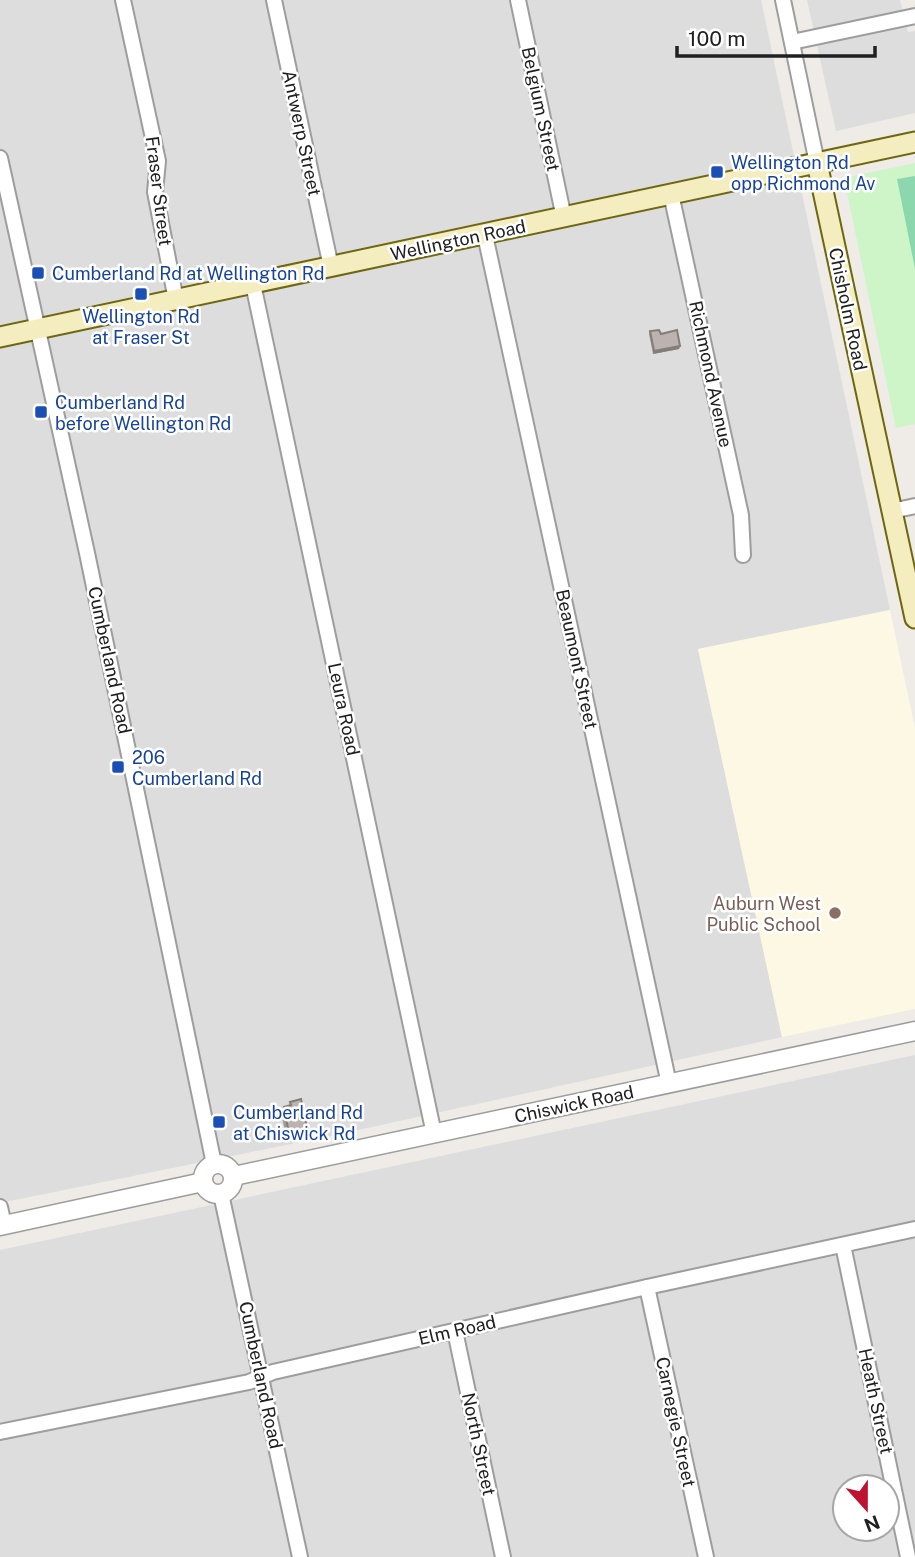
<svg xmlns="http://www.w3.org/2000/svg" width="915" height="1557" font-family="'Public Sans',sans-serif">
<style>
.residential{fill:#ddd;fill-rule:evenodd}
.education{fill:#fcf8e3}
.park{fill:#cdf5c8}
.pitch{fill:#8cd7ad}
.lines{fill:none;stroke-linecap:round;stroke-linejoin:round}
.minor-casing{stroke:#9d9d9d;stroke-width:18}
.tertiary-casing{stroke:#9d9d9d;stroke-width:21}
.secondary-casing{stroke:#6e670f;stroke-width:23}
.minor{stroke:#fff;stroke-width:14}
.tertiary{stroke:#fff;stroke-width:18}
.secondary{stroke:#f4edc0;stroke-width:19}
.wall{fill:#a29a97}
.shaded-wall{fill:#847d7b}
.building{fill:#bcb3b0;stroke:#847d7b;stroke-width:2}
.transit-dot{fill:#1a4fb4;stroke:#fff;stroke-width:2.5}
.education-dot{fill:#8d6e63;stroke:#fff;stroke-width:2.5}
.labels{text-anchor:middle;dominant-baseline:central;stroke-width:5;stroke-linejoin:round;paint-order:stroke}
.street-label{font-size:18px;fill:#202020;stroke:#fff}
.transit-label{font-size:18px;fill:#164399;stroke:#fff;text-anchor:start}
.education-label{font-size:18px;fill:#785e54;stroke:#fff;text-anchor:end}
</style>
<rect width="100%" height="100%" fill="#efebe7"/>
<g class="residential">
<path d="M0 0H761L890 610 698 649 782 1037 340 1134 0 1203Z"/>
<path d="M807 0H900L908 32 915 31V113L836 131Z"/>
<path d="M915 1055V1557H0V1250ZM845 1487H887V1529H845Z"/>
</g>
<path class="education" d="M890 610 915 728V1009L782 1037 698 649Z"/>
<path class="park" d="M915 163V424L896 428 844 178Z"/>
<path class="pitch" d="M915 176V269L897 179Z"/>
<g class="lines">
<g class="minor-casing">
<g id="minor">
<path d="M123 0 158 161 155 192 176 300"/>
<path d="M274 0 331 267"/>
<path d="M518 0 564 218"/>
<path d="M783 0 817 163"/>
<path d="M792 42 915 16"/>
<path d="M0 158 87 553 214 1164"/>
<path d="M671 194 741 515 743 555"/>
<path d="M485 235 669 1084"/>
<path d="M253 284 434 1134"/>
<path d="M892 511 915 506"/>
<path d="M221 1194 300 1557"/>
<path d="M0 1207 4 1225"/>
<path d="M843 1245 908 1557"/>
<path d="M647 1287 706 1557"/>
<path d="M455 1331 503 1557"/>
<path d="M0 1432 249 1382 273 1372 647 1287 915 1229"/>
</g>
</g>
<g class="tertiary-casing">
<g id="tertiary">
<circle cx="218" cy="1179" r="15"/>
<path d="M234 1176 915 1031"/>
<path d="M0 1226 203 1182"/>
</g>
</g>
<g class="secondary-casing">
<g id="secondary">
<path d="M817 163 915 618"/>
<path d="M0 337 915 142"/>
</g>
</g>
<use href="#minor" class="minor"/>
<use href="#tertiary" class="tertiary"/>
<use href="#secondary" class="secondary"/>
</g>
<g class="wall">
<path d="M650 331 661 334 680 346 679 349 653 354 649 334Z"/>
<path d="M290 1102 308 1133 306 1139 294 1142V1139L287 1140 281 1113 284 1107 289 1106Z"/>
</g>
<g class="shaded-wall">
<path d="M680 346 679 349 653 354 654 351Z"/>
<path d="M296 1132 294 1139 287 1140 289 1134Z"/>
<path d="M308 1133 306 1139 294 1142 297 1135Z"/>
</g>
<g class="building">
<path d="M659 330 661 334 677 330 680 346 654 351 650 331Z"/>
<path d="M301 1099 308 1133 297 1135 296 1132 289 1134 284 1107 291 1105 290 1102Z"/>
</g>
<g class="transit-dot">
<rect x="710" y="165" width="14" height="14" rx="3.5"/>
<rect x="31" y="266" width="14" height="14" rx="3.5"/>
<rect x="134" y="287" width="14" height="14" rx="3.5"/>
<rect x="34" y="405" width="14" height="14" rx="3.5"/>
<rect x="111" y="760" width="14" height="14" rx="3.5"/>
<rect x="212" y="1115" width="14" height="14" rx="3.5"/>
</g>
<circle class="education-dot" cx="835" cy="913" r="7"/>
<g class="labels">
<g class="street-label">
<text transform="translate(541 109) rotate(78)">Belgium Street</text>
<text transform="translate(302 133) rotate(78)">Antwerp Street</text>
<text transform="translate(159 191) rotate(83)">Fraser Street</text>
<text transform="translate(458 240) rotate(-12)">Wellington Road</text>
<text transform="translate(848 309) rotate(78)">Chisholm Road</text>
<text transform="translate(711 374) rotate(78)">Richmond Avenue</text>
<text transform="translate(577 659) rotate(78)">Beaumont Street</text>
<text transform="translate(110 660) rotate(78)">Cumberland Road</text>
<text transform="translate(344 709) rotate(78)">Leura Road</text>
<text transform="translate(574 1104) rotate(-12)">Chiswick Road</text>
<text transform="translate(457 1330) rotate(-13)">Elm Road</text>
<text transform="translate(261 1375) rotate(78)">Cumberland Road</text>
<text transform="translate(876 1401) rotate(78)">Heath Street</text>
<text transform="translate(676 1422) rotate(78)">Carnegie Street</text>
<text transform="translate(479 1444) rotate(78)">North Street</text>
</g>
<g class="transit-label">
<text x="731" y="162">Wellington Rd<tspan x="731" dy="21">opp Richmond Av</tspan></text>
<text x="52" y="273">Cumberland Rd at Wellington Rd</text>
<text x="141" y="316" text-anchor="middle">Wellington Rd<tspan x="141" dy="21">at Fraser St</tspan></text>
<text x="55" y="402">Cumberland Rd<tspan x="55" dy="21">before Wellington Rd</tspan></text>
<text x="132" y="757">206<tspan x="132" dy="21">Cumberland Rd</tspan></text>
<text x="233" y="1112">Cumberland Rd<tspan x="233" dy="21">at Chiswick Rd</tspan></text>
</g>
<g class="education-label">
<text x="821" y="903">Auburn West<tspan x="821" dy="21">Public School</tspan></text>
</g>
</g>
<g transform="translate(866 1508) rotate(159)"><circle r="33" fill="#ffffff" stroke="#a6a6a6" stroke-width="2"/>
<path d="M0-5L12 26L0 18L-12 26Z" fill="#bd1231"/>
<text y="-10" font-size="19" font-weight="bold" text-anchor="middle" fill="#202020">N</text>
</g>
<path d="M677 46v10h198v-10" fill="none" stroke="#202020" stroke-width="3.5"/>
<text x="688" y="46" font-size="21" fill="#202020" stroke="#ffffff" stroke-width="5" paint-order="stroke">100 m</text>
</svg>
